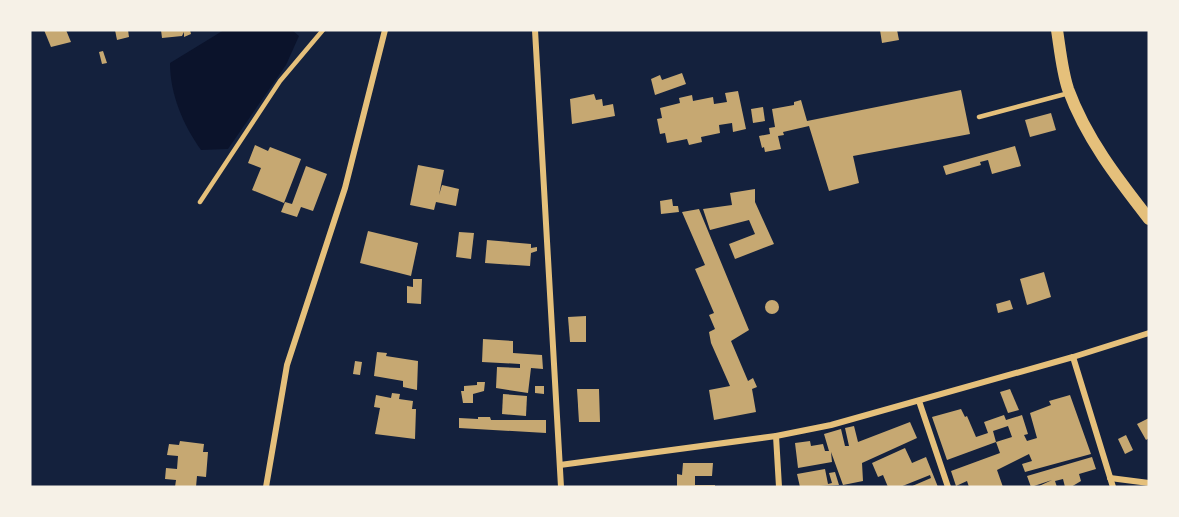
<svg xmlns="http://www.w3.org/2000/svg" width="1179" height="517" font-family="'Archivo Narrow',sans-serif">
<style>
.water{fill:#0b132b}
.building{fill:#c6a872;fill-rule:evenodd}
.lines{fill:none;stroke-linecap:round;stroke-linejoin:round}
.service{stroke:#e5c07b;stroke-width:4.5}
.minor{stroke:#e5c07b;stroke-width:6}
.secondary{stroke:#e5c07b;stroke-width:12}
</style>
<rect width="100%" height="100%" fill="#14213d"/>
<path class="water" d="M224 30H292L299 36 286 65 228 149 201 150C183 125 170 94 170 63Z"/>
<g class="building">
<path d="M44 30H66L71 42 51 47Z"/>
<path d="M115 30H128L129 37 117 40Z"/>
<path d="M161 30H190L191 34 184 37V32L182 36 162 38Z"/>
<path d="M880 30H897L899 40 882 43Z"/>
<path d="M103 51 107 63 102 64 99 52Z"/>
<path d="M682 73 686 84 655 95 651 79 660 75 662 80Z"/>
<path d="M961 90 970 134 853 156 859 183 829 191 809 126 783 132 784 135 778 136 781 149 765 152 764 147 762 148 759 136 770 134 769 128 775 127 772 109 794 105V102L801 100 807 121Z"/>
<path d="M738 91 746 129 733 132 732 123 719 125 720 133 701 137 702 142 689 145 687 139 667 143 665 133 660 134 657 119 662 118 660 108 680 103 679 98 692 95 693 101 713 97 714 104 727 102 725 93Z"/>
<path d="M594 94 596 100 602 99 603 106 613 104 615 116 572 124 570 99Z"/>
<path d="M763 107 765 121 753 123 751 109Z"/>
<path d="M1051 113 1056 130 1030 137 1025 120Z"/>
<path d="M255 145 268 151 270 147 301 159 284 203 252 190 261 168 248 163Z"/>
<path d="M1015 146 1021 166 992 174 988 160 980 162 981 165 946 175 943 166Z"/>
<path d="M418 165 444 170 439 195 442 185 459 189 456 206 436 202 434 210 410 205Z"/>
<path d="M306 166 327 174 313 211 301 207 297 217 281 212 285 202 292 204Z"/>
<path d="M755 189V202L774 244 735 259 729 244 755 234 749 220 710 230 703 209 732 205 730 193Z"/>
<path d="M672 199 673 206H678L679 212 661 214 660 201Z"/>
<path d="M699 209 749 330 731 341 748 381 753 378 757 387 752 389 756 412 714 420 709 390 730 386 711 343 709 332 715 329 709 315 714 313 695 269 705 265 682 212Z"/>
<path d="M368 231 418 243 411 276 360 263Z"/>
<path d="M459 232 474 233 471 259 456 257Z"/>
<path d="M487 240 531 244V248L537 247V251L531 253 530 266 485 263Z"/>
<path d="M1044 272 1051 297 1027 305 1020 279Z"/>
<path d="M413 279H422L421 304 407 303V286L413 287Z"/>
<circle cx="772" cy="307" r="7"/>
<path d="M1010 300 1013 309 998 313 996 304Z"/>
<path d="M586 316V342H570L568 317Z"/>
<path d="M483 339 513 341V353L542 355 543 369 531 368 528 393 496 388 497 367 520 368V364L482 362Z"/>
<path d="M377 352 387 353 386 356 418 361 417 390 403 387V381L374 376Z"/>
<path d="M355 361 362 362 360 375 353 374Z"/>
<path d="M477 382H485L484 391 473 394V403H463L461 391H464V386L477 385Z"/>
<path d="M535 386H544V394L535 393Z"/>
<path d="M577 389H599L600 422H579Z"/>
<path d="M1010 389 1019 410 1008 413 1000 392Z"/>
<path d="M392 393 400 394 399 399 413 401 412 409H416L415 439 375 434 380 408 374 407 376 395 391 398Z"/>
<path d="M503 394 527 396 526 416 502 414Z"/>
<path d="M1070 395 1091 454 1025 472 1022 464 1032 461 1029 454 997 470 1003 487H969L967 481 956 486 951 471 1000 453 996 442 947 460 932 417 961 409 965 417 967 416 976 437 988 433 984 422 1004 415 1006 420 1022 415 1028 434 1024 435 1027 441 1037 438 1030 413 1051 405 1049 401ZM1008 426 1012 437 996 442 993 431Z"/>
<path d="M478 417H490L491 420H546V433L459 428V418L478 419Z"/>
<path d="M1149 418V438L1146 440 1137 424Z"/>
<path d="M910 422 917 438 862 463 863 481 843 485 831 452 832 462 798 468 795 443 810 441 811 446 823 444 825 451H829L824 434 841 429 845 446H849L845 428 854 426 858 442Z"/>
<path d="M1126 435 1133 450 1125 454 1118 439Z"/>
<path d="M180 441 204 444 203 452H208L206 477 197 476 196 487H175L176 480 165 479 166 468 177 469 178 456 167 455 169 444 179 445Z"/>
<path d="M905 448 912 463 926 457 938 487H910L931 478 930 475 900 487H888L883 475 878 477 872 463Z"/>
<path d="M1092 457 1096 469 1079 474 1081 481 1071 487H1065L1063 479 1055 481 1057 487H1037L1052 480 1031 487 1027 476Z"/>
<path d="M683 463H713L712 476H695V485H715V487H677V474L682 475Z"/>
<path d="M825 469 828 484 832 483 829 473 835 472 839 485 800 487 797 474Z"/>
</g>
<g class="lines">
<g class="service">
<path d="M979 117 1069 93"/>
<path d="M200 202 280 81 323 30"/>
</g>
<g class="minor">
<path d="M535 30 561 487"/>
<path d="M1073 357 1113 487"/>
<path d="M919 401 948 487"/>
<path d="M776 436 779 487"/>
<path d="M560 465 776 436 831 425 1073 357 1149 333"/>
<path d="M1110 478 1149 483"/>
<path d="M266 487 287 365 345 188 385 30"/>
</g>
<path class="secondary" d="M1057 30C1060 49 1062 71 1068 89 1086 138 1117 178 1149 219"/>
</g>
<rect width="1179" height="517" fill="none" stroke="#f6f1e7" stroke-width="63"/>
</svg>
